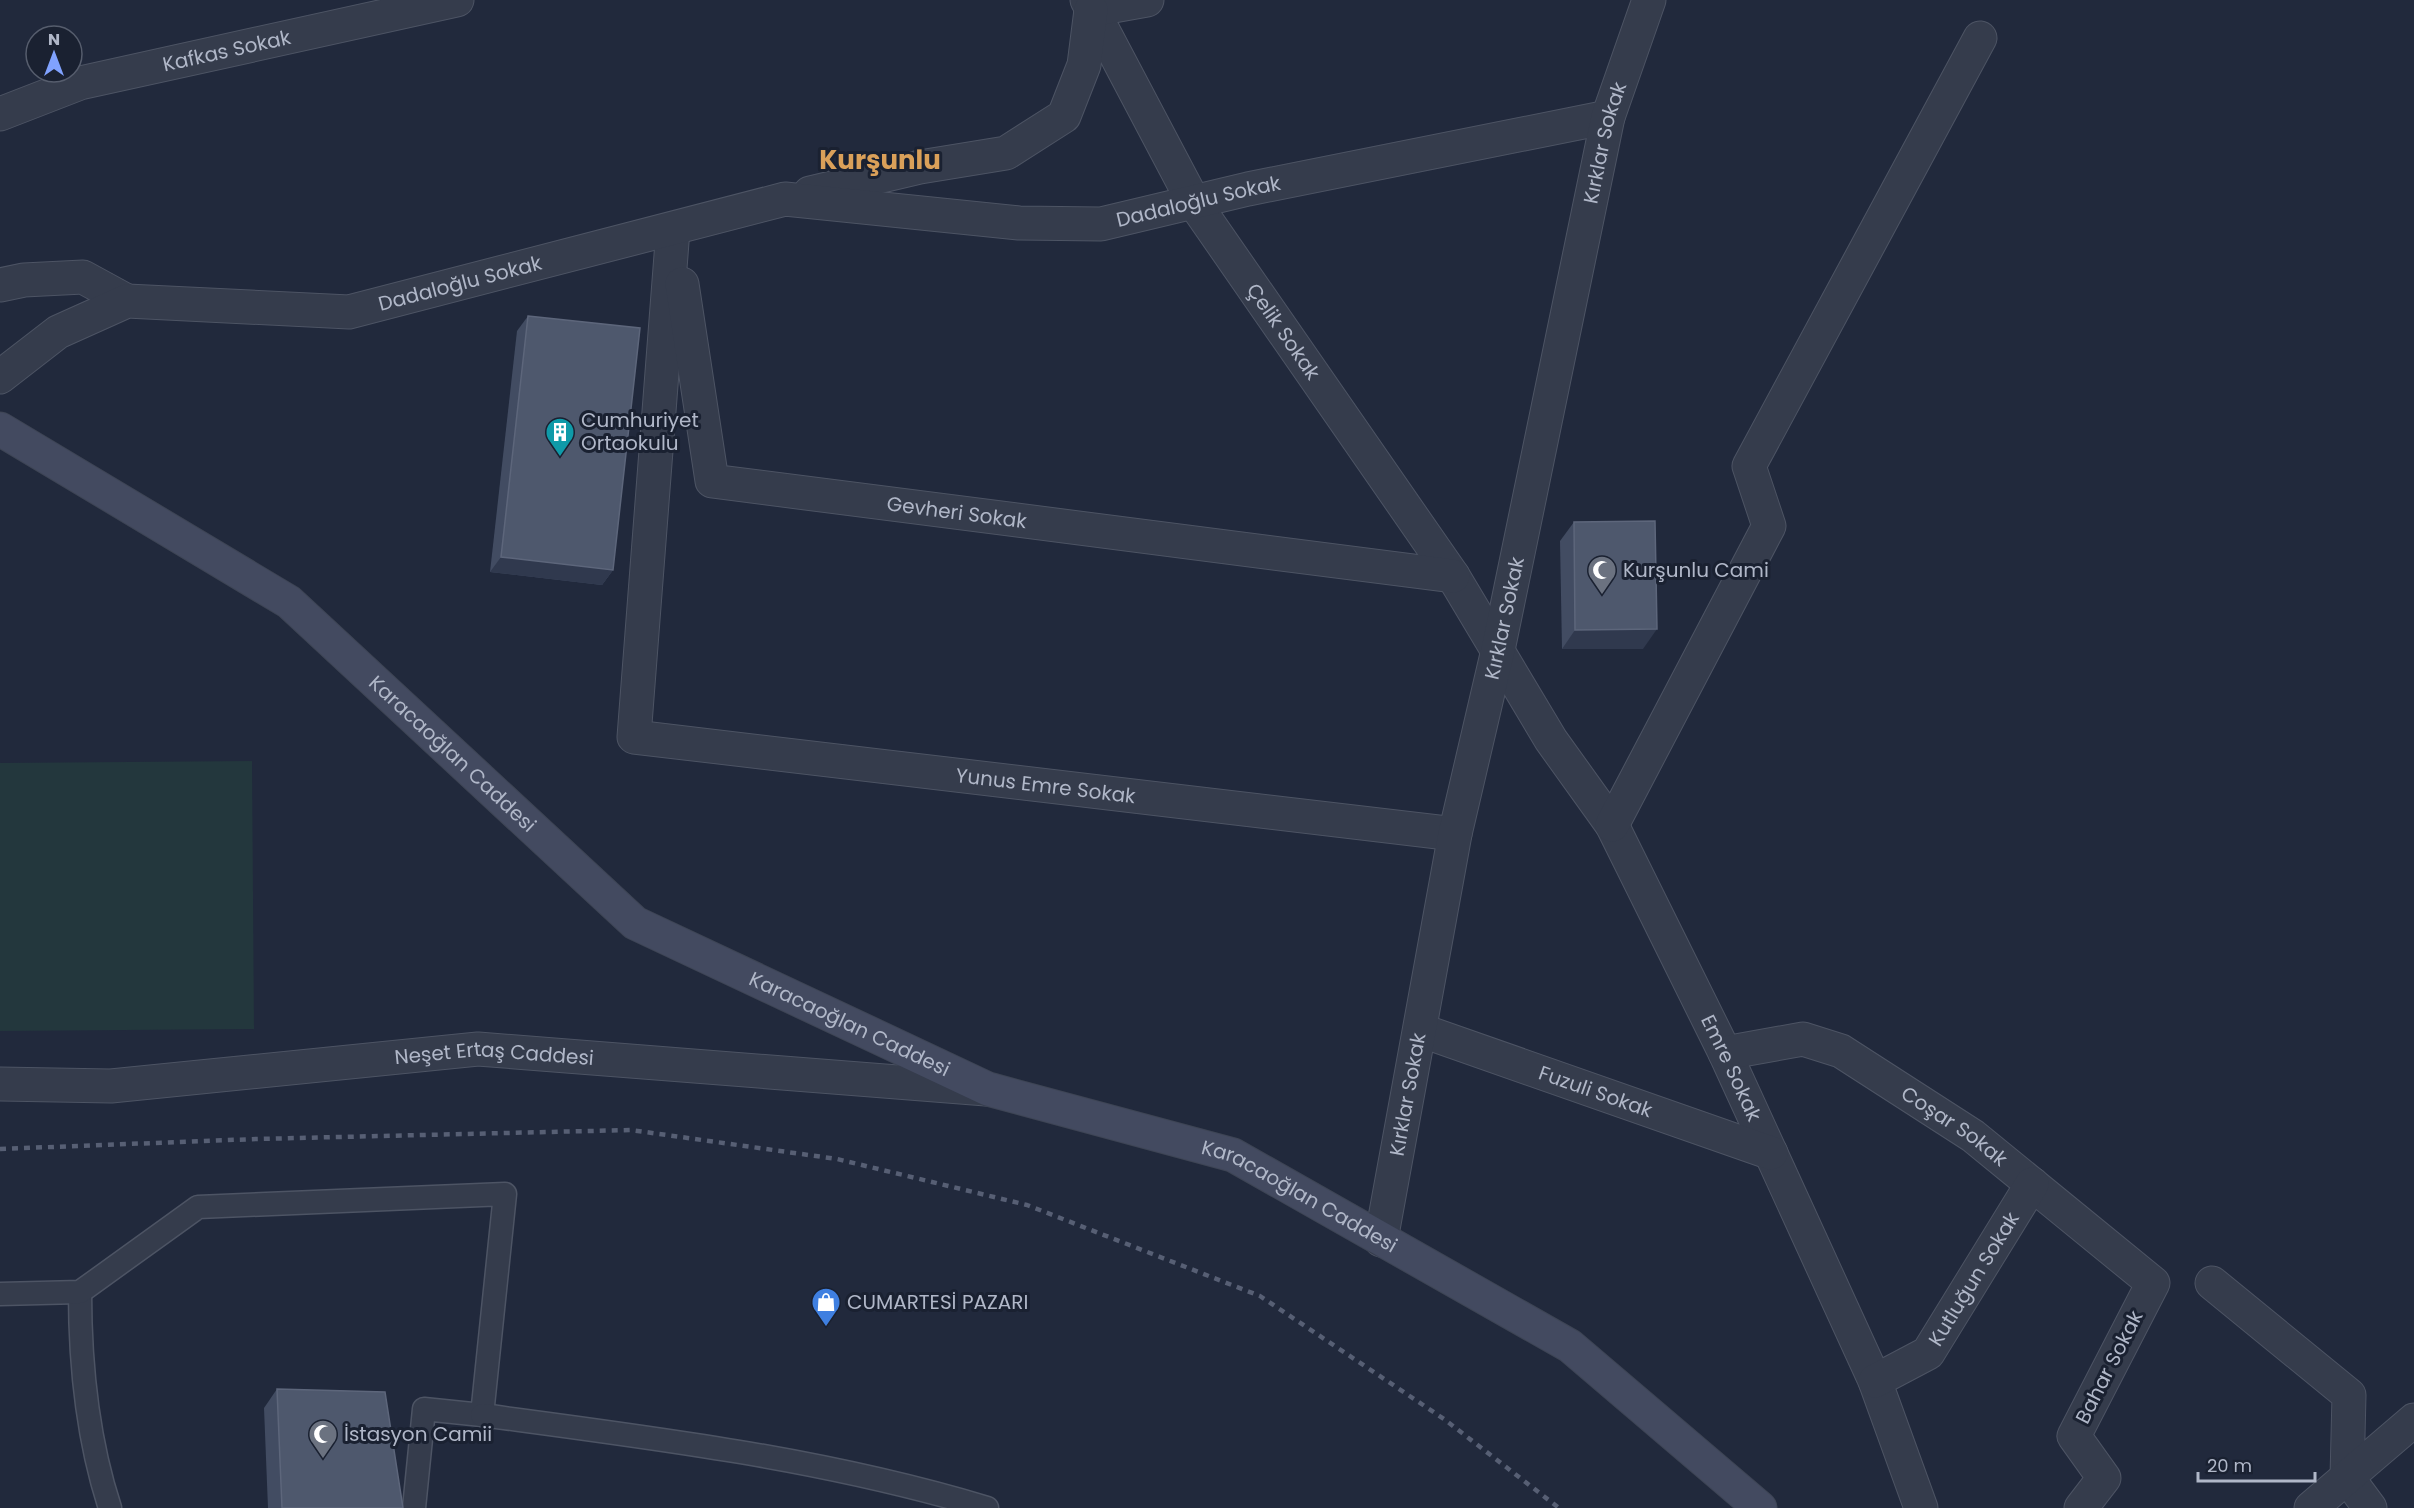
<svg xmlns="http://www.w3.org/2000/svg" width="2414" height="1508" font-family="Poppins,sans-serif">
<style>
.green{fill:#23373d}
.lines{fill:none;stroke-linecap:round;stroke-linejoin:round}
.lane-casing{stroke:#4d5464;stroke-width:25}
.street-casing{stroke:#4d5464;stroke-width:35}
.secondary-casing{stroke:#3e4555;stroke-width:35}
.lane{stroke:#353c4c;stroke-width:22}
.street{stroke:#353c4c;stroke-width:33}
.secondary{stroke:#434a60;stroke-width:33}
.rail{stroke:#575f74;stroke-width:4.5;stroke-dasharray:6 6;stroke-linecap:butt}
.wall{fill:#424c62}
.shaded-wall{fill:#30394e}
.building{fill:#4e586d;stroke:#5d667b;stroke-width:1.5}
.labels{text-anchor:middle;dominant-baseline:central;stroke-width:6;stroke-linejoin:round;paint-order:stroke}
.street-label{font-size:20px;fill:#b0b7c8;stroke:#1a2131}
.poi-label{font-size:20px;fill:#b0b7c8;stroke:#1a2131;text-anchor:start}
.district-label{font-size:26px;font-weight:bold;fill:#daa059;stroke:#1a2131}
</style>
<rect width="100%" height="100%" fill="#21293c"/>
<path class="green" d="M252 761 254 1029 0 1031V763Z"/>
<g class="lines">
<g class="lane-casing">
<g id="lane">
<path d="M80 1292C80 1365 87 1438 110 1508"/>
<path d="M0 1294 80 1292 198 1207 505 1194 482 1415 424 1409 414 1508"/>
<path d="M482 1415C652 1438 822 1458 987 1508"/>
</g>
</g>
<g class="street-casing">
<g id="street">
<path id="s1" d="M1087 0 1193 201 1453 576 1551 740 1612 825 1725 1053 1875 1381 1921 1508"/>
<path d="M1091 10 1147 0"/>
<path id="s2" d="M0 114 80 83 457 0"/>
<path d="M810 193 920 167 1006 153 1064 116 1084 65 1091 10"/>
<path id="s3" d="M673 229 634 737 1455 834"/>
<path id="s4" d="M682 284 712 481 1453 576"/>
<path d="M0 285 24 280 83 277 127 301"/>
<path id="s5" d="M0 377 58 332 127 301 349 312 785 199 1019 223 1101 224 1248 189 1608 117"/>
<path d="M1612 825 1769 526 1749 466 1980 38"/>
<path id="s6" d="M1420 1030 1771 1153"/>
<path id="s7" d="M1725 1053 1803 1039 1841 1051 1973 1136 2153 1283 2074 1436 2104 1478 2081 1508"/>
<path id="s8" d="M0 1084 111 1086 478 1049 986 1089"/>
<path id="s9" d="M1381 1240 1455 834 1498 650 1608 117 1649 0"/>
<path d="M2212 1283 2349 1395 2347 1477 2370 1508"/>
<path id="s10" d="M1875 1381 1928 1353 2032 1184"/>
<path d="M2311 1508 2414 1420"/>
</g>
</g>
<g class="secondary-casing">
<g id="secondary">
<path id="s11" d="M0 429 289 602 635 923 988 1089 1233 1155 1570 1346 1760 1508"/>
</g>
</g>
<use href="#lane" class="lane"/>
<use href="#street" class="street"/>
<use href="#secondary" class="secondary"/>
<path class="rail" d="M0 1149 256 1139 631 1130 837 1159 1027 1205 1260 1296 1444 1419 1559 1508"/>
</g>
<g class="wall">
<path d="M528 316 613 570 602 585 490 572 517 331Z"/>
<path d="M1574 522 1643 649H1562L1560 541Z"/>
<path d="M277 1389 403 1508H268L264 1408Z"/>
</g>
<g class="shaded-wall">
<path d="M501 557 613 570 602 585 490 572Z"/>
<path d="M1657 629 1643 649H1562L1575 630Z"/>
</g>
<g class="building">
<path d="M528 316 640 328 613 570 501 557Z"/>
<path d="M1655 521 1657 629 1575 630 1574 522Z"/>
<path d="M277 1389 385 1392 403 1508H282Z"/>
</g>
<defs>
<g id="building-pin" transform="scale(1.5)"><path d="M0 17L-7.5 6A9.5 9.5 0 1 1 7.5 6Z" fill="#0f9aa8" stroke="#1a2131"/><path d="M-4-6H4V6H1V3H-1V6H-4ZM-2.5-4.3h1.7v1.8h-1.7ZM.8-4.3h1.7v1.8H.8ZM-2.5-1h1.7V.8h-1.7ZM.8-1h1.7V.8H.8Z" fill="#fff"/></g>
<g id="mosque-pin" transform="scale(1.5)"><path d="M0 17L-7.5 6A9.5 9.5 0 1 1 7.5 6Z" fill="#6b7280" stroke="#1a2131"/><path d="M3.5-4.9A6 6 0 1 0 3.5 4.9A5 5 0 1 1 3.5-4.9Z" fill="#fff"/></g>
<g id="shop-pin" transform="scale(1.5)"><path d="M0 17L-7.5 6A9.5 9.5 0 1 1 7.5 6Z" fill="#3f7fe0" stroke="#1a2131"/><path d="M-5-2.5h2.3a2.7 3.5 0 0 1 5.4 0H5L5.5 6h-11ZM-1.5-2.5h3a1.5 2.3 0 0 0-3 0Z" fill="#fff"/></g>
</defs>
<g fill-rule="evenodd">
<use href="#building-pin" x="560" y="432"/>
<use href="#mosque-pin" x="1602" y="570"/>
<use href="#shop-pin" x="826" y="1302"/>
<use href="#mosque-pin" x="323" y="1434"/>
</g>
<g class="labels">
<g class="street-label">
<text stroke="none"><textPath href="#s2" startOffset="236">Kafkas Sokak</textPath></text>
<text stroke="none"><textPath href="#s9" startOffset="1120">Kırklar Sokak</textPath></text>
<text stroke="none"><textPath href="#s5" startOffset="1239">Dadaloğlu Sokak</textPath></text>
<text stroke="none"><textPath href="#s5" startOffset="486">Dadaloğlu Sokak</textPath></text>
<text stroke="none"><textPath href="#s1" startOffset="386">Çelik Sokak</textPath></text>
<text stroke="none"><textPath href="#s4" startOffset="446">Gevheri Sokak</textPath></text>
<text stroke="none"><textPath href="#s9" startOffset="634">Kırklar Sokak</textPath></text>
<text stroke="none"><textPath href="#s11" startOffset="560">Karacaoğlan Caddesi</textPath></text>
<text stroke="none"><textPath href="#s3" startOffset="924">Yunus Emre Sokak</textPath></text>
<text stroke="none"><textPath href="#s11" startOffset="1046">Karacaoğlan Caddesi</textPath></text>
<text stroke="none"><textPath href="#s8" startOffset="496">Neşet Ertaş Caddesi</textPath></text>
<text stroke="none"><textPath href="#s1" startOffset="1250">Emre Sokak</textPath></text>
<text stroke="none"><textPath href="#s6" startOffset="186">Fuzuli Sokak</textPath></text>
<text stroke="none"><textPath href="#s9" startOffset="148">Kırklar Sokak</textPath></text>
<text stroke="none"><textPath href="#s7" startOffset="255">Coşar Sokak</textPath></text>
<text stroke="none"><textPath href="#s11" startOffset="1530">Karacaoğlan Caddesi</textPath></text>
<text stroke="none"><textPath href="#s10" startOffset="147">Kutluğun Sokak</textPath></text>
<text transform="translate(2109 1367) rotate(-63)">Bahar Sokak</text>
</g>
<g class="poi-label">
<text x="581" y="420">Cumhuriyet<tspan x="581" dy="23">Ortaokulu</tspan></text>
<text x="1623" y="570">Kurşunlu Cami</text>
<text x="847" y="1302">CUMARTESİ PAZARI</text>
<text x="344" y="1434">İstasyon Camii</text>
</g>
<g class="district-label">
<text x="880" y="160">Kurşunlu</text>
</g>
</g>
<g transform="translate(54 54)"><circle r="28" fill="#1a2131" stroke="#565d6d" stroke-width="1.5"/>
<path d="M0-4.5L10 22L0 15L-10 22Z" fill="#80a2fe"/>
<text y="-9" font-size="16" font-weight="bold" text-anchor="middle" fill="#b0b7c8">N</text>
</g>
<path d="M2198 1472v9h117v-9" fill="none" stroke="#b0b7c8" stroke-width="3"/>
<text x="2207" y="1472" font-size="18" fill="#b0b7c8" stroke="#1a2131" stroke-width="4.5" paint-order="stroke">20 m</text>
</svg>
